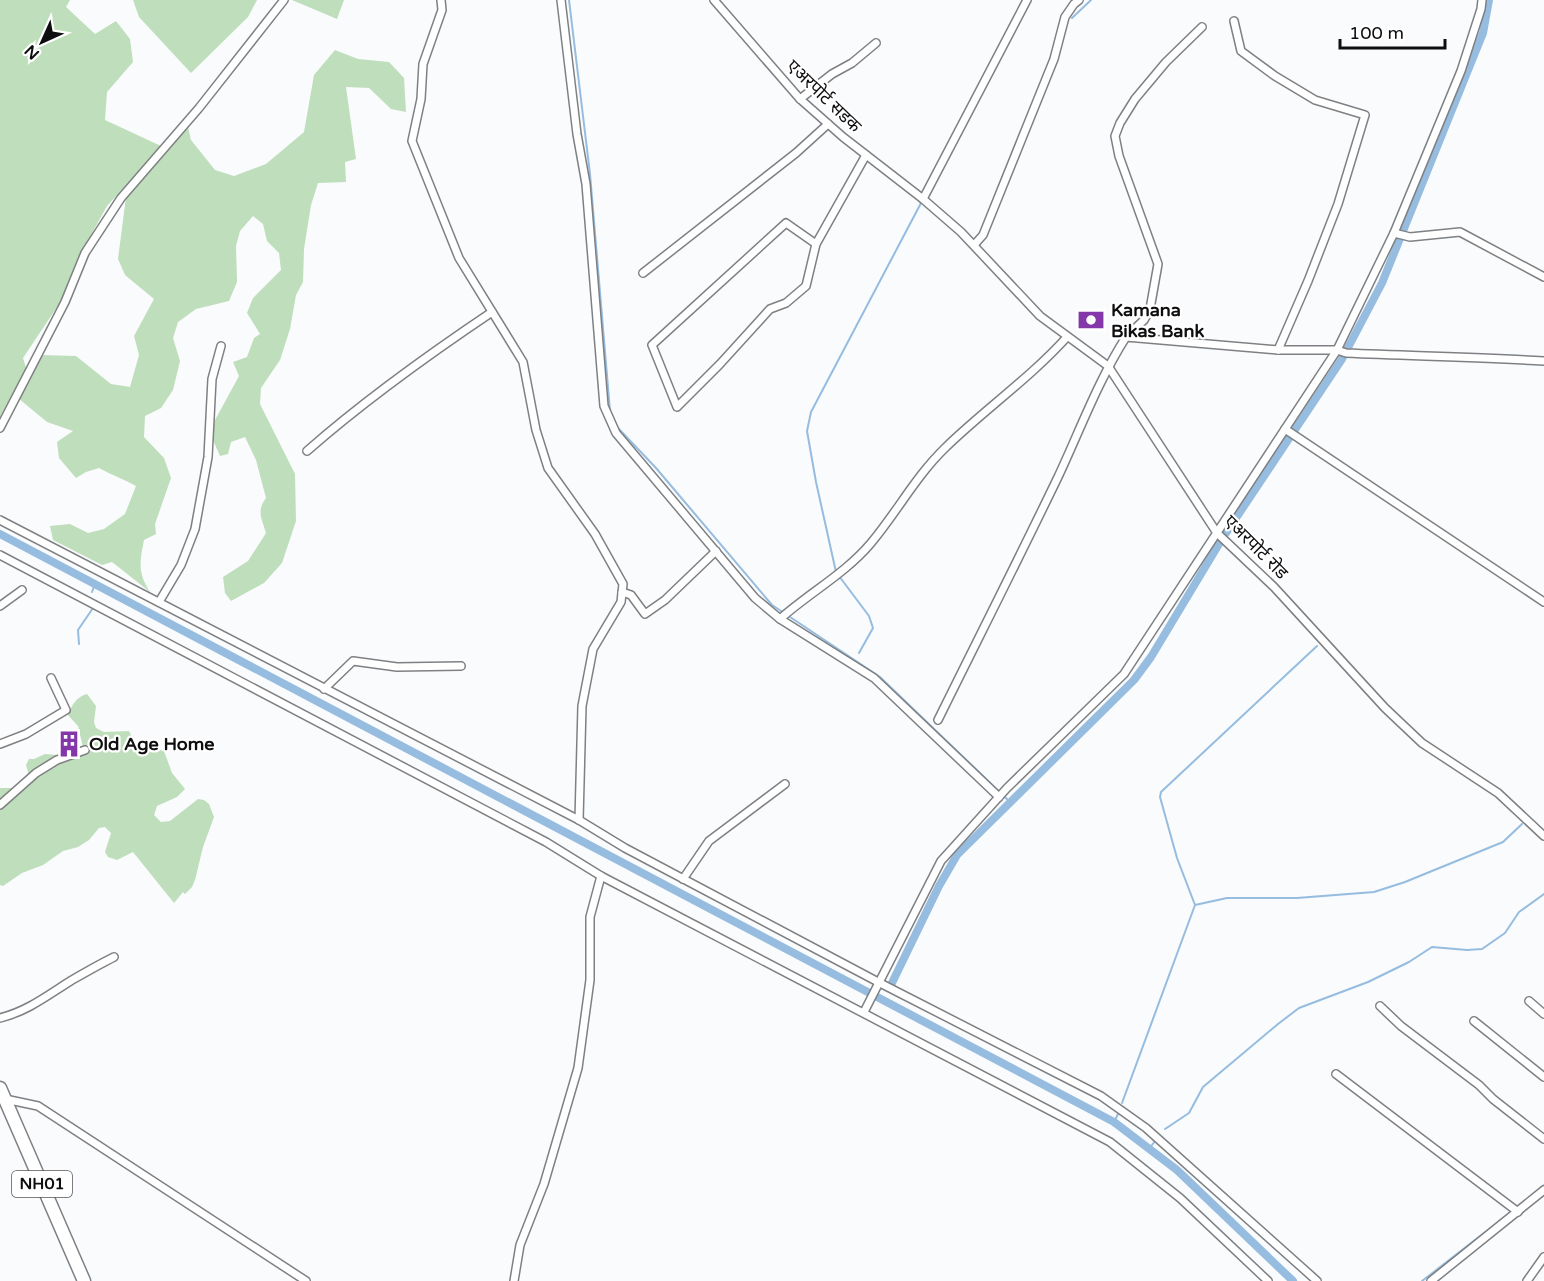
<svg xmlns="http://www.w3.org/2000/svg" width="1544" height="1281" font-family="'Varela Round','Noto Sans Devanagari',sans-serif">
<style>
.green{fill:#bfdebb}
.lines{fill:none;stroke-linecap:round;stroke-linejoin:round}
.stream{stroke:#96bcdf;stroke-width:2}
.canal{stroke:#96bcdf;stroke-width:8}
.street-casing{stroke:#7f8083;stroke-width:10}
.highway-casing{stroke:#7f8083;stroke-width:15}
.street{stroke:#fff;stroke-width:7}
.highway{stroke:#fff;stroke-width:12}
.labels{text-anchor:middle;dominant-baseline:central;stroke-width:4.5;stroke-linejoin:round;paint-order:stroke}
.shield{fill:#fff;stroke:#565657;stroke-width:1.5}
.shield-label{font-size:16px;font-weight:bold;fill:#0e0e0f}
.street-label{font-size:18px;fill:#0e0e0f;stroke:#fff}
.poi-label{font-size:18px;font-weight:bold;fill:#0e0e0f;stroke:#fff;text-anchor:start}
</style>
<rect width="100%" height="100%" fill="#f9fbfd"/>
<g class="green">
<path d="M0 0H70L66 7 95 34 116 21 130 39 133 62 107 92 105 120 161 146 107 206 82 251 61 301 23 358 26 368 0 417Z"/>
<path d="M133 0H257L248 17 191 73 139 17Z"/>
<path d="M292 0H344L337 19Z"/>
<path d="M335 50 358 59 389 62 404 78 406 112 391 109 369 88 346 87 356 159 345 162 346 182 318 183 311 205 304 249 303 282 296 295 290 329 280 360 261 388 260 404 295 474 296 521 282 563 264 583 231 601 225 593 223 577 248 561 266 533C262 519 256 511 266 498L256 460 245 437 231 442 228 454 220 456 209 431 239 376 233 362 247 357 254 338 260 334 247 313 253 298 281 270 279 253 267 241 263 224 253 216 240 231 236 246 237 282 229 301 196 309 178 322 173 338 180 361 173 390 161 408 145 416 144 437 164 458 171 478 155 524 156 534 144 540C140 561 137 572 150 592L112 562 102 565 53 540 50 526 70 524 88 533 104 529 125 514 136 486C124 479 111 475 99 468L86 472 76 478 59 458 57 442 73 431 47 422 18 398 41 355 76 356 111 384 130 387 139 355 134 336 154 299 125 275 118 259 126 197 188 127 191 140 215 170 234 176 266 164 304 132 314 75Z"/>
<path d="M87 694 96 706 94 722 96 728 104 732 129 731C140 754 145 746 164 751L172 773 185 789 177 797 157 806 154 815 161 822 170 821 198 799 204 800 209 804 214 817 203 847 195 880 192 887 185 894 183 892 174 903 133 852 117 860 108 857 105 852 111 833 105 827 99 828 89 840 78 847 63 851 43 865 22 873 3 886 0 885V788H17L29 775 26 765 29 759H34L45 754 69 756V753L66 752 83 747 78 726 68 715C72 705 76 697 87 694Z"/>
</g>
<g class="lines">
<g class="stream">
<path d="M569 0 590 174 610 411"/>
<path d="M1072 18 1091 0"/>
<path d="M617 427 656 468 772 605 880 677 1010 802"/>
<path d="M836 572 816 482 807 431 811 412 921 203"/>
<path d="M839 576 869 616 873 628 859 653"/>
<path d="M92 592 95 584"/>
<path d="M79 644 78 630 93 608"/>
<path d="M1195 905 1177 858 1160 797 1161 792 1317 646"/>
<path d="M1122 1103 1195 905 1227 898H1297L1374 892 1405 882 1503 842 1522 824"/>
<path d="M1114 1122 1119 1112"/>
<path d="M1165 1129 1189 1113 1203 1087 1278 1024 1299 1008 1368 982 1409 962 1432 947 1467 950 1482 949 1505 933 1519 912 1544 894"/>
<path d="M1149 1149 1155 1141"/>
<path d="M1517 1208 1544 1185"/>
<path d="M1422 1281 1510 1213"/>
</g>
<g class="canal">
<path d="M1226 533 1342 359 1382 283 1483 33 1489 0"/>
<path d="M0 534 1114 1122 1177 1170 1293 1281"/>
<path d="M891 985 939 886 957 855 1134 680 1151 657 1219 544"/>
</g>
<g class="street-casing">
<g id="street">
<path d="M441 0 442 10 423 64 421 99 412 141 459 258 523 362 536 430 548 468 595 534 623 584 621 602 593 649 582 706 579 820"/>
<path d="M561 0 577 134 586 184 604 406 616 433 755 598 780 619 874 678 999 797"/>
<path d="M714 0 800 99 843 137 923 199 961 232 1040 316 1108 366 1217 533 1274 587 1385 708 1422 743 1498 793 1544 836"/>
<path d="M1234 21 1241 51 1275 76 1315 100 1365 115 1338 204 1308 281 1278 350"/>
<path d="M800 99 832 74 852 63 876 43"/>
<path d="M923 199 1027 0"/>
<path d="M1394 233 1410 237 1460 232 1544 277"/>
<path d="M816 244 786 223 652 345 677 407 720 364 770 309 786 303 806 286 816 244 866 155"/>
<path d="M974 245 983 235 1054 59 1065 17 1074 4 1079 0"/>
<path d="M643 273 796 153 828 124"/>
<path d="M1126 337 1144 320 1150 309 1158 264 1119 156 1115 136 1120 123 1135 99 1166 62 1202 27"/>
<path d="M0 428 65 302 85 253 121 198 199 108 284 0"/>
<path d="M1285 429 1544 602"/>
<path d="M307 451C365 400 428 355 492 312"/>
<path d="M0 520 579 820 625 848 880 983 1101 1096 1146 1128 1317 1281"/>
<path d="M0 555 546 842 601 876 1110 1142 1180 1198 1268 1281"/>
<path d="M622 592 631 595 645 614 665 600 716 551"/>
<path d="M159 602 181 565 195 529 208 457 212 379 221 346"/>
<path d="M0 606 22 590"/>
<path d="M780 619C809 593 846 573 871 543 897 512 916 476 945 448 984 410 1030 378 1067 337"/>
<path d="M324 689 353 661 397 667 461 666"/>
<path d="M938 720C978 639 1019 558 1058 477 1080 430 1098 381 1126 337L1278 350H1337L1346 353C1412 356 1478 357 1544 361"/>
<path d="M0 744 26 734 66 710 51 678"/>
<path d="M0 805 36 773 57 760 85 750"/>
<path d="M683 879 709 841 785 784"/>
<path d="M1529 1001 1544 1014"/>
<path d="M1380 1006 1401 1026 1479 1085 1493 1099 1544 1139"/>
<path d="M864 1012 941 861 1007 788 1124 674 1337 350 1394 233 1461 71 1481 9 1482 0"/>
<path d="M0 1018C28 1011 48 995 72 980 86 972 100 964 114 957"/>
<path d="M1474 1021 1544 1077"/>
<path d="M1336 1074 1518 1212"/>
<path d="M5 1099 38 1106 306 1281"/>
<path d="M514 1281 520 1245 544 1184 578 1068 590 980V917L601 876"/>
<path d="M1431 1281 1544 1190"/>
<path d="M1527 1281 1544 1257"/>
</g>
</g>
<g class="highway-casing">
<path id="highway" d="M0 1088 84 1281"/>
</g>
<use href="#street" class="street"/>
<use href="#highway" class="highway"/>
</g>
<defs>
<g id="bank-bare" transform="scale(2.07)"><path d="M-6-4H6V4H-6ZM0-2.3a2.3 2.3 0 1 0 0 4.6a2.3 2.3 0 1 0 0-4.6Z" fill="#8337a8" stroke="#fff" stroke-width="2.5" paint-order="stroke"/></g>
<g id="building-bare" transform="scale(2.07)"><path d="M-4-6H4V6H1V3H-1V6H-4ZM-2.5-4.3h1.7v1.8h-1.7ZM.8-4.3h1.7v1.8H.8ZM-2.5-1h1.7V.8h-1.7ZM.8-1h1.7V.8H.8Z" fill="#8337a8" stroke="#fff" stroke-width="2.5" paint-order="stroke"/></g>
</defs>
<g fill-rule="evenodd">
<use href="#bank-bare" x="1091" y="320"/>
<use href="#building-bare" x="69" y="744"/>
</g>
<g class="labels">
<rect class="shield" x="12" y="1171" width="60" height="26" rx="4.5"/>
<g class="shield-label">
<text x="42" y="1184">NH01</text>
</g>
<g class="street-label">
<text transform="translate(824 96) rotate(44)">एअरपोर्ट सडक</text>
<text transform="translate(1256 547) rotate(45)">एअरपोर्ट रोड</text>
</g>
<g class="poi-label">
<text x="1111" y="310">Kamana<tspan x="1111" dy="21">Bikas Bank</tspan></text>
<text x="89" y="744">Old Age Home</text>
</g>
</g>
<g transform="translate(42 42) rotate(225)" stroke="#ffffff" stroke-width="4.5" paint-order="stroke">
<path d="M0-4.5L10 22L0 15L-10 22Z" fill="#0e0e0f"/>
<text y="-9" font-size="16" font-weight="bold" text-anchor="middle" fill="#0e0e0f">N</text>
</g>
<path d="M1340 39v9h105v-9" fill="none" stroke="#0e0e0f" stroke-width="3"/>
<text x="1349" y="39" font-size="18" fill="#0e0e0f" stroke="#ffffff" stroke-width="4.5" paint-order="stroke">100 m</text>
</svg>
